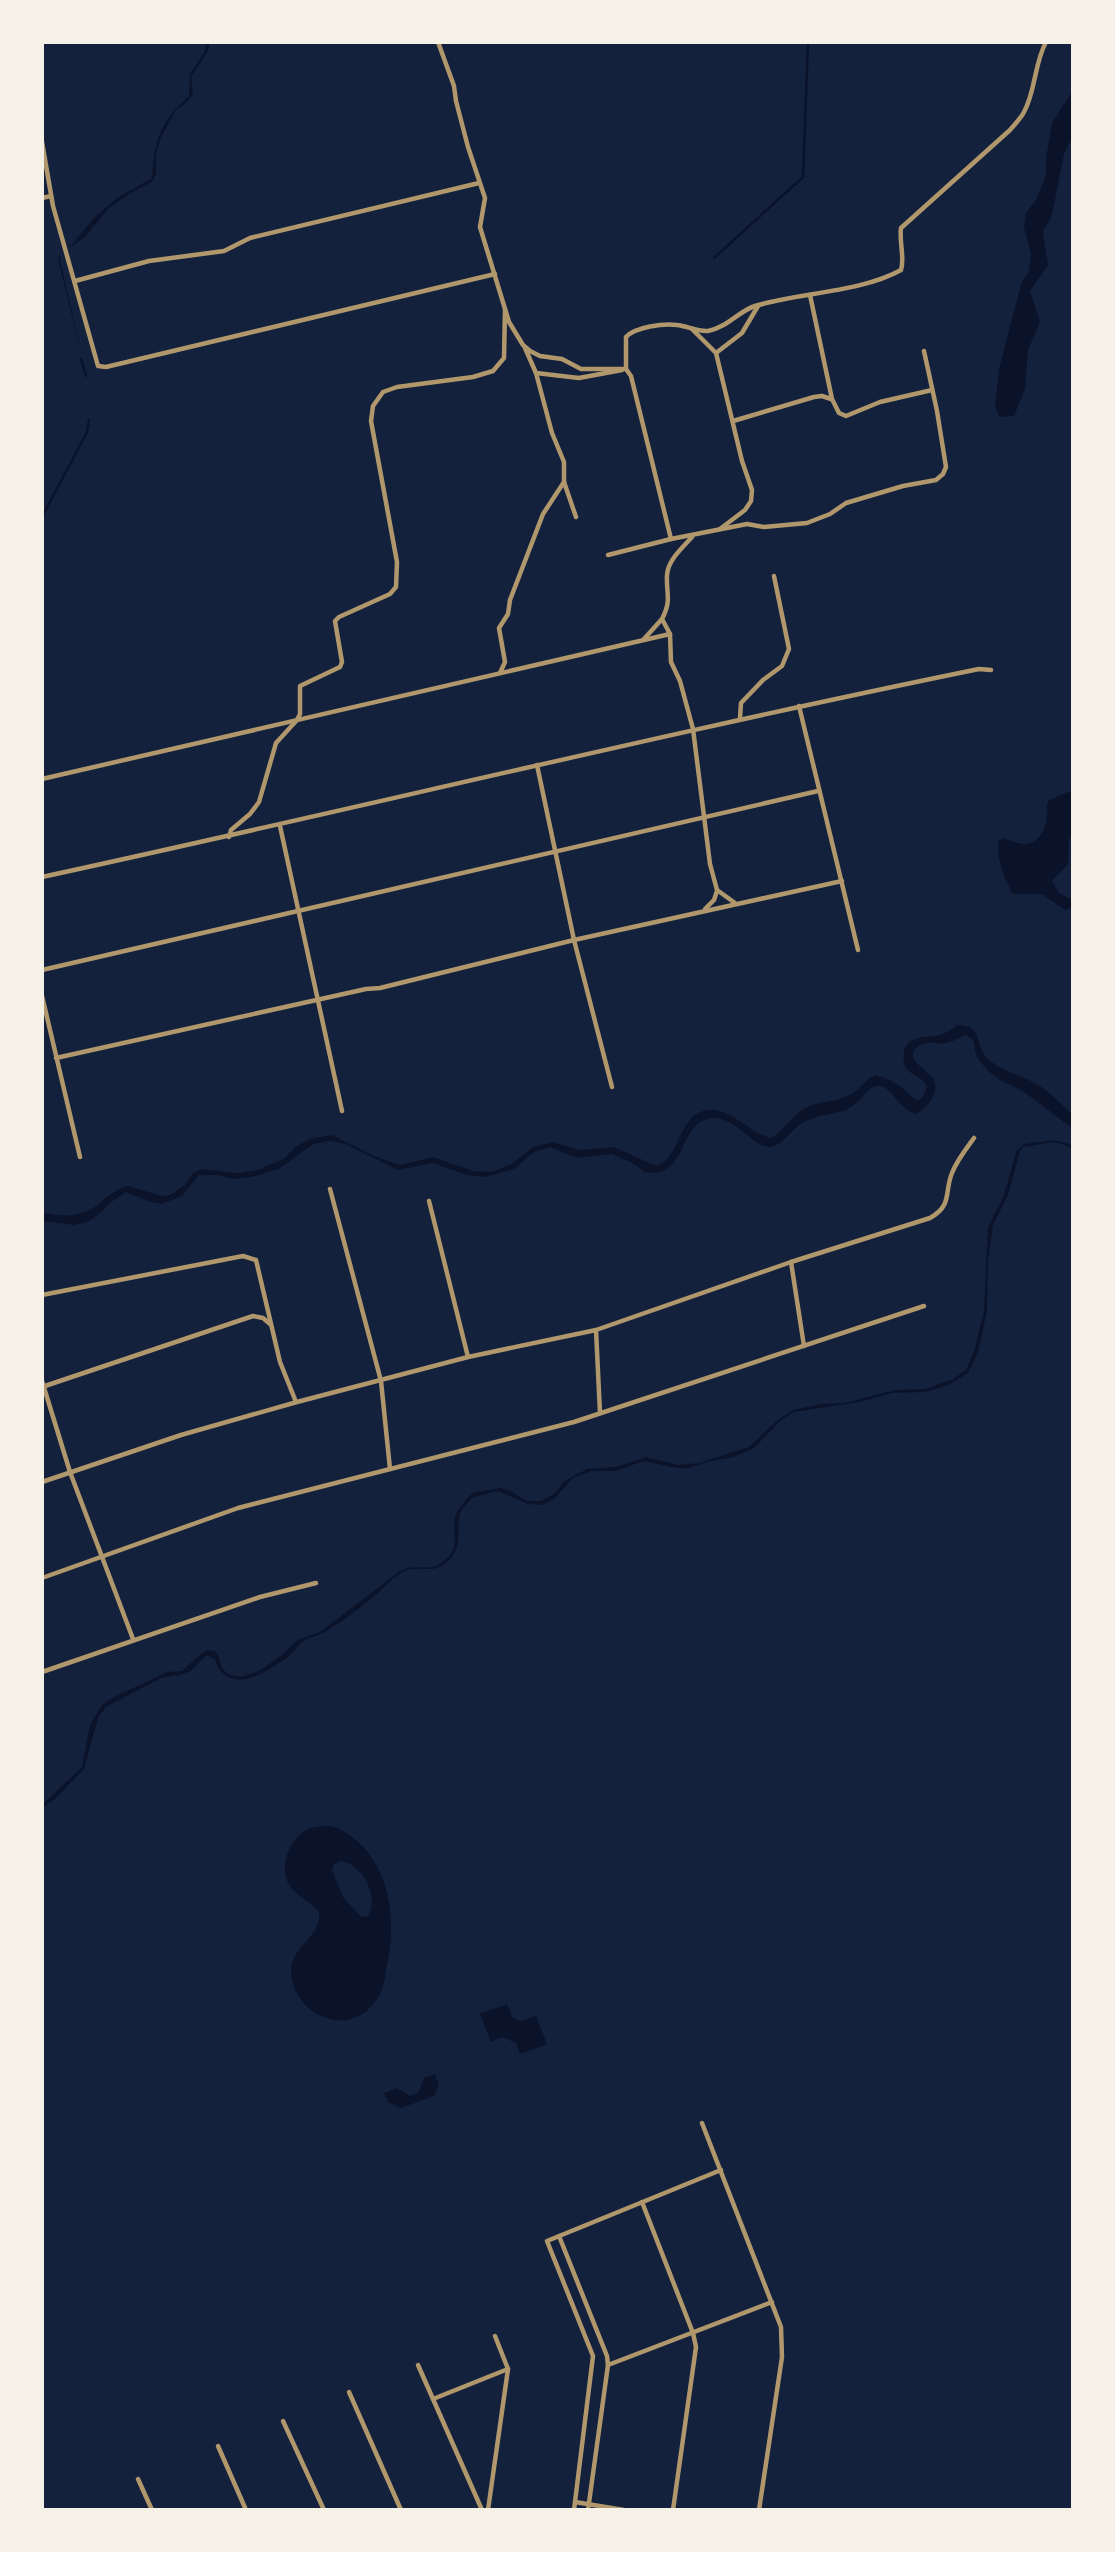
<svg xmlns="http://www.w3.org/2000/svg" width="1115" height="2552" font-family="Helvetica,sans-serif">
<style>
.water{fill:#0b132b;fill-rule:evenodd}
.lines{fill:none;stroke-linecap:round;stroke-linejoin:round}
.stream{stroke:#0b132b;stroke-width:2.5}
.minor{stroke:#b1986c;stroke-width:4.5}
</style>
<rect width="100%" height="100%" fill="#14213d"/>
<g class="water">
<path d="M207 42H210L208 51 191 77 193 93 188 101 176 110 161 137 156 155V174L152 182 129 194 109 208 84 238 69 248 94 218 117 198 152 178C155 138 160 122 189 96L190 74 205 51Z"/>
<path d="M1073 90V136L1064 154 1052 215 1043 232 1048 265 1030 291 1040 322 1028 350 1025 389 1014 416 999 417 995 405 999 369 1021 284 1029 271 1031 254 1024 227 1026 213 1036 200 1046 175V158L1052 123Z"/>
<path d="M60 254V260L83 361 58 259Z"/>
<path d="M1073 790V834L1069 839 1068 864 1052 881 1059 893 1073 900 1071 908 1065 910 1042 894H1013C1004 878 996 859 999 840L1005 838C1025 848 1038 847 1046 823 1048 815 1045 809 1049 800Z"/>
<path d="M957 1025C984 1025 974 1044 987 1058 1000 1071 1024 1076 1040 1086 1052 1094 1062 1105 1073 1115V1129L1023 1091 1000 1080 988 1071 977 1058 973 1040 966 1035C959 1038 953 1042 945 1043 938 1045 930 1040 923 1044 899 1055 924 1068 932 1077 942 1090 928 1108 916 1114 899 1110 892 1086 879 1086 868 1085 862 1100 854 1105 840 1116 820 1113 804 1122 792 1128 783 1146 770 1147 753 1149 731 1109 704 1120 679 1130 685 1180 644 1172L636 1165 612 1154 577 1158 550 1147 534 1152 514 1169 485 1177 467 1175 432 1163 398 1170 345 1144 330 1141 313 1144 279 1169 252 1177 232 1179 218 1175H199L182 1196 162 1204 150 1202 126 1192 107 1205 103 1211 88 1222 74 1225 42 1221V1212C64 1217 82 1218 100 1203 109 1195 117 1189 128 1186L162 1196 170 1195 185 1185 193 1173 201 1169 238 1173 258 1170 285 1158 295 1147 310 1139 332 1135 374 1156 400 1165 433 1157 473 1171 491 1172 512 1164 533 1147 553 1142 580 1150 614 1147 656 1166C677 1160 678 1127 695 1115 721 1096 749 1134 771 1138 784 1131 791 1117 803 1109 818 1100 835 1103 850 1095 860 1090 865 1079 875 1075 884 1077 894 1082 901 1087 912 1094 919 1113 927 1086 922 1077 912 1076 906 1068 903 1063 903 1057 904 1051 910 1033 929 1038 943 1034 948 1032 952 1029 957 1025Z"/>
<path d="M1054 1140 1073 1145V1148L1055 1142 1023 1147 1020 1151 1008 1195 993 1225 988 1260 987 1311 978 1352 968 1373 957 1380 946 1386 925 1392 892 1393 860 1402 794 1412 781 1420 754 1448 734 1457 707 1462 689 1468H676L644 1461 615 1471H591L573 1478 553 1500 541 1505 528 1504 498 1491 473 1497C468 1503 459 1510 459 1519 457 1534 462 1546 450 1559 433 1578 419 1562 401 1573 391 1579 382 1590 373 1597 358 1609 342 1622 325 1632 319 1636 311 1637 305 1640 299 1644 295 1651 290 1655 268 1672 229 1698 215 1660L207 1655 191 1671 180 1675 161 1678 106 1707 98 1718 84 1769 55 1799 42 1808V1805L82 1767 90 1725 102 1705 112 1698 167 1672 182 1671 202 1653 208 1650 215 1651 218 1655 222 1668 228 1674 241 1677 261 1670 283 1654 299 1639 320 1632 400 1571C413 1563 429 1572 441 1563 462 1548 452 1539 455 1519 456 1510 466 1499 473 1493L500 1488 510 1491 527 1501H541L555 1493 564 1481 587 1469 616 1467 646 1457 678 1465 699 1463 749 1447 780 1418 793 1410 822 1404 845 1403 895 1390 926 1389 953 1379 966 1370 974 1352 984 1311 988 1227 1003 1198 1017 1150 1025 1144Z"/>
<path d="M332 1826C387 1847 399 1913 387 1965 385 1973 385 1984 381 1991 359 2043 291 2020 291 1969 291 1948 320 1937 319 1914 318 1905 293 1896 287 1881 280 1862 291 1835 311 1828 317 1826 326 1826 332 1826ZM341 1861C363 1865 379 1896 368 1916L361 1917 343 1897 332 1870 334 1864Z"/>
<path d="M507 2004 513 2018 520 2021 536 2016 547 2044 520 2054 516 2043 502 2037 491 2042 480 2014Z"/>
<path d="M435 2074 439 2085 434 2096 401 2108 388 2102 384 2093 397 2088 410 2096 419 2092 424 2078Z"/>
</g>
<g class="lines">
<g class="stream">
<path d="M714 258 803 177 808 42"/>
<path d="M81 359 86 376"/>
<path d="M42 517 87 432 89 420"/>
<path d="M42 637V638"/>
</g>
<g class="minor">
<path d="M438 42 454 86 456 101 468 147 485 198 480 227 509 322 523 345 530 351 540 356 562 359 581 369H626"/>
<path d="M42 142 53 206 98 366 106 367 495 274"/>
<path d="M42 198 51 196"/>
<path d="M75 281 149 261 224 251 250 238 479 183"/>
<path d="M810 295 832 399 839 413 846 416 880 402 932 390"/>
<path d="M692 329 716 353 742 461 752 490 751 501 745 510 720 529"/>
<path d="M525 348 536 373 579 378 622 370"/>
<path d="M716 353 742 333 758 306"/>
<path d="M536 373 552 433 564 462V482L576 517"/>
<path d="M733 421 814 397 822 396 831 399"/>
<path d="M692 537C683 547 668 560 667 575 666 594 672 600 662 619L670 634 671 662 680 681 693 729 710 864 717 890 735 903"/>
<path d="M671 539 631 376 626 369V337C635 327 664 323 677 325 687 326 698 332 708 331 726 328 739 311 755 306 798 293 862 292 901 270 905 258 899 242 901 228L1010 130C1015 124 1021 118 1024 112 1036 90 1034 64 1046 42"/>
<path d="M608 555 671 539 747 524 764 527 807 523 830 514 846 503 903 486 936 480 943 474 946 467 937 411 924 351"/>
<path d="M644 639 662 619"/>
<path d="M500 673 505 662 499 628 508 614 510 600 543 514 564 482"/>
<path d="M799 706 858 950"/>
<path d="M740 718 741 703 763 680 782 666 789 649 774 576"/>
<path d="M537 765 574 940 612 1087"/>
<path d="M42 779 670 634"/>
<path d="M280 826 342 1111"/>
<path d="M229 837 231 830 250 814 259 802 276 743 297 720 300 714V686L340 667 342 662 335 621 339 617 390 594 396 587 397 562 371 421 373 406 383 392 397 387 473 377 493 371 504 358 505 309"/>
<path d="M42 877C355 809 665 733 979 669L991 670"/>
<path d="M705 909 714 900 717 891"/>
<path d="M42 970 818 791"/>
<path d="M42 996 80 1157"/>
<path d="M56 1058 366 989 380 988 574 940 842 881"/>
<path d="M330 1189 381 1381 390 1469"/>
<path d="M429 1201 468 1357"/>
<path d="M791 1262 804 1346"/>
<path d="M42 1295 243 1256 256 1260 280 1362 296 1402"/>
<path d="M596 1330 600 1413"/>
<path d="M42 1381 70 1472 133 1639"/>
<path d="M42 1387 253 1316 263 1318 270 1324"/>
<path d="M42 1482 181 1435 297 1402 468 1357 596 1330 791 1262 930 1218C953 1205 944 1192 952 1173 957 1160 966 1149 974 1138"/>
<path d="M42 1578 238 1508 574 1422 924 1306"/>
<path d="M42 1672 260 1597 316 1583"/>
<path d="M702 2123 781 2327 782 2357 759 2510"/>
<path d="M642 2202 693 2333 696 2347 673 2510"/>
<path d="M559 2236 607 2356 608 2365 588 2510"/>
<path d="M418 2365 482 2510"/>
<path d="M608 2365 772 2302"/>
<path d="M349 2392 401 2510"/>
<path d="M433 2399 508 2369"/>
<path d="M283 2421 324 2510"/>
<path d="M218 2446 246 2510"/>
<path d="M138 2479 152 2510"/>
<path d="M575 2502 624 2510"/>
<path d="M488 2510 508 2369 495 2336"/>
<path d="M574 2510 593 2356 547 2241 721 2170"/>
</g>
</g>
<rect width="1115" height="2552" fill="none" stroke="#f6f1e7" stroke-width="88"/>
</svg>
